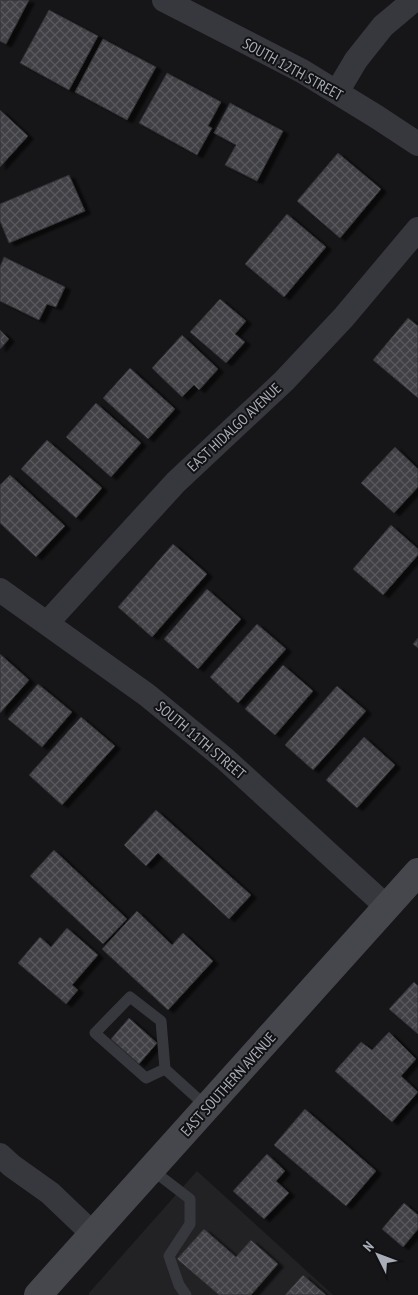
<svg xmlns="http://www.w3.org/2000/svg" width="418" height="1295" font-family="'PT Sans Narrow',sans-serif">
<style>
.built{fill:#222225}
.building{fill:url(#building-cross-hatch);stroke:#303034;filter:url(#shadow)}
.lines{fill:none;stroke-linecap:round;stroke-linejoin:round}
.lane{stroke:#37383d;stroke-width:11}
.street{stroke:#37383d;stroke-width:24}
.secondary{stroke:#45474d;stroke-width:28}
.labels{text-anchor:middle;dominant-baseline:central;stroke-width:4;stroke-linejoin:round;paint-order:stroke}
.street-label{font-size:15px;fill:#a8adb8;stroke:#111113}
</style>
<defs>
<pattern id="building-cross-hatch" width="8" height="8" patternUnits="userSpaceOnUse" patternTransform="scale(1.25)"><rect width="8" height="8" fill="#404145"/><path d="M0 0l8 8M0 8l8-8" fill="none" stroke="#595a5e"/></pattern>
<filter id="shadow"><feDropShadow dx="5.5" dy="3" stdDeviation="1" flood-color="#0009"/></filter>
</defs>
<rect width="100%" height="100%" fill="#161618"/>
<path class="built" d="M197 1171 333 1295H89V1293Z"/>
<g class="building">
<path d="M0 0H29L6 44 0 41Z"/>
<path d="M49 10 98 36 69 90 20 63Z"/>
<path d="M103 39 156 67 127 120 75 92Z"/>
<path d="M167 73 221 102 208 126 212 128 197 155 139 123Z"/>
<path d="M230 103 283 131 257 181 225 165 236 145 214 133Z"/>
<path d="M0 110 28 136 0 167Z"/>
<path d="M338 153 381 189 340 238 297 201Z"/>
<path d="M69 175 85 211 9 243 0 221V204Z"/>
<path d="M287 214 326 247 284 297 245 264Z"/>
<path d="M4 257 65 287 56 307 47 304 39 320 0 301V267Z"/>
<path d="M220 299 246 321 235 334 245 342 226 363 190 332Z"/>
<path d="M408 318 418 326V398L373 360Z"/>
<path d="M0 330 9 339 0 349Z"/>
<path d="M182 335 218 369 199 390 194 385 182 397 152 368Z"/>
<path d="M130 368 175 409 148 439 103 398Z"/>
<path d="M96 403 141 443 111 477 66 437Z"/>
<path d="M47 440 102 488 76 518 21 469Z"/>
<path d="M395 447 418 469V487L394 513 361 483Z"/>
<path d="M10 475 65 526 36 557 0 523V485Z"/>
<path d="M391 525 418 549V555L383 595 353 569Z"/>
<path d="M173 544 207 574 152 637 118 607Z"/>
<path d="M207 589 241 619 198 669 164 639Z"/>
<path d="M257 624 286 649 238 703 210 677Z"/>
<path d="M418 638V648L413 644Z"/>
<path d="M0 654 29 680 0 713Z"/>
<path d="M283 665 313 691 275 735 245 709Z"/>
<path d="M38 684 72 712 42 747 8 719Z"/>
<path d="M337 686 366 711 313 770 285 745Z"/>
<path d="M81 717 115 746 62 805 29 775Z"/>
<path d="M364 737 395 765 357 808 326 780Z"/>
<path d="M156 810 251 895 229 919 158 853 146 866 124 845Z"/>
<path d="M54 850 127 919 103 944 30 876Z"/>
<path d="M137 911 172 945 183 933 213 961 168 1010 102 949Z"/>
<path d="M67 928 98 955 72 985 78 990 66 1004 18 963 40 937 51 947Z"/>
<path d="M414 982 418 986V1034L389 1009Z"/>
<path d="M129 1018 157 1043 139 1064 111 1039Z"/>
<path d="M389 1032 416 1059 401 1076 418 1092 392 1122 335 1071 361 1042 372 1050Z"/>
<path d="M305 1109 376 1171 346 1206 274 1145Z"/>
<path d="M267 1154 285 1171 276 1181 289 1193 264 1219 233 1191Z"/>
<path d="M404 1203 418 1215V1229L403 1247 382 1229Z"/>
<path d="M204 1229 236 1257 251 1240 278 1264 251 1295H219L177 1259Z"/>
<path d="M303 1275 326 1295H285Z"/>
</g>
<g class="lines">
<g class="lane">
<path d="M165 1069 146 1078 95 1033 130 997 161 1021 165 1069 207 1107"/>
<path d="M151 1169 190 1199V1224L169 1256 179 1285 186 1295"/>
</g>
<g class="street">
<path d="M164 0 302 71 377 117 418 144"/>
<path d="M337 92 356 60 383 26 414 0"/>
<path d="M0 590 147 695 225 759 387 907"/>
<path d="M47 623 176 482 284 381 344 317 418 229"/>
<path d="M0 1155 12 1166 50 1193 93 1234"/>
</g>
<path class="secondary" d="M38 1295 418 872"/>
</g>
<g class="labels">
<g class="street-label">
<text transform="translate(293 69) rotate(29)">SOUTH 12TH STREET</text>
<text transform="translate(234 427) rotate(-43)">EAST HIDALGO AVENUE</text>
<text transform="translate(201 740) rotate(40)">SOUTH 11TH STREET</text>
<text transform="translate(228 1084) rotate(-48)">EAST SOUTHERN AVENUE</text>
</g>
</g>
<g transform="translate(378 1255) rotate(312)" stroke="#111113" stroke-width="4" paint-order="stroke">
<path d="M0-4L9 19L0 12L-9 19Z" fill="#a8adb8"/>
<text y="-8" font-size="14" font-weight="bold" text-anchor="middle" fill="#a8adb8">N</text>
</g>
</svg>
